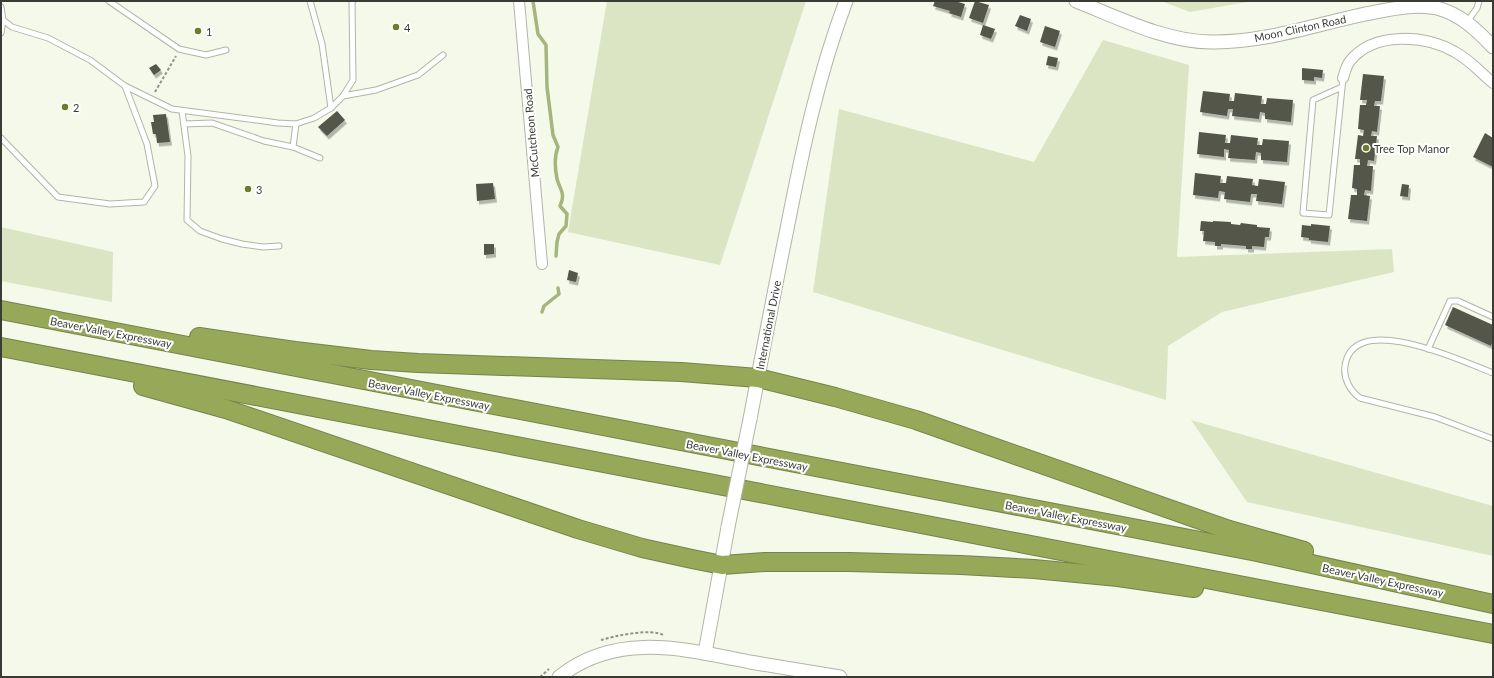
<svg xmlns="http://www.w3.org/2000/svg" width="1494" height="678" font-family="Lato,sans-serif">
<style>
.green{fill:#dce5c3}
.lines{fill:none;stroke-linecap:round;stroke-linejoin:round}
.stream{stroke:#a6b47d;stroke-width:3.5}
.building{fill:#53564a;filter:url(#shadow)}
.service-casing{stroke:#b1b5a6;stroke-width:7}
.minor-casing{stroke:#b1b5a6;stroke-width:12}
.tertiary-casing{stroke:#b1b5a6;stroke-width:15}
.motorway-casing{stroke:#76824c;stroke-width:20}
.path{stroke:#909388;stroke-width:2;stroke-dasharray:3 2;stroke-linecap:butt}
.service{stroke:#fff;stroke-width:5}
.minor{stroke:#fff;stroke-width:10}
.tertiary{stroke:#fff;stroke-width:13}
.motorway{stroke:#97a958;stroke-width:18}
.tertiary-bridge-casing{stroke:#b1b5a6;stroke-width:15;stroke-linecap:butt}
.tertiary-bridge{stroke:#fff;stroke-width:13}
.poi-dot{fill:#6c7c2a;stroke:#fff;stroke-width:1.5}
.labels{text-anchor:middle;dominant-baseline:central;stroke-width:4;stroke-linejoin:round;paint-order:stroke}
.poi-label{font-size:11px;fill:#3a3b35;stroke:#fff;text-anchor:start}
.street-label{font-size:11px;fill:#3a3b35;stroke:#fff}
</style>
<defs>
<filter id="shadow"><feDropShadow dx="2" dy="3.5" stdDeviation="0" flood-color="#0004"/></filter>
</defs>
<rect width="100%" height="100%" fill="#f4f9e9"/>
<g class="green">
<path d="M607 1H806L720 265 568 232Z"/>
<path d="M1161 1H1253L1190 12Z"/>
<path d="M1103 40 1189 65 1177 257 1392 249 1394 272 1222 312 1168 346 1166 400 813 292 839 109 1034 162Z"/>
<path d="M1 227 113 252 112 302 1 281Z"/>
<path d="M1191 420 1493 506V556L1247 502Z"/>
</g>
<g class="lines">
<g class="stream">
<path d="M533 1 538 34 546 45 547 87 553 135 558 147C554 157 555 169 557 179 560 190 566 193 560 206L567 214 566 226 559 234 557 242 556 256"/>
<path d="M542 312 544 306 559 294 558 288"/>
</g>
</g>
<g class="building">
<path d="M935 1H955L965 4 961 17 949 13 950 11 933 6Z"/>
<path d="M975 1 989 5 983 23 969 18Z"/>
<path d="M1020 15 1031 19 1027 31 1015 26Z"/>
<path d="M983 25 995 29 991 39 980 35Z"/>
<path d="M1045 26 1060 31 1055 47 1040 42Z"/>
<path d="M1048 56 1058 58 1056 67 1046 65Z"/>
<path d="M156 64 161 70 154 75 149 68Z"/>
<path d="M1302 68 1323 70 1322 78 1314 77V81L1302 80Z"/>
<path d="M1363 74 1384 76 1381 101H1375L1374 106H1380L1377 132 1372 131 1371 136H1377L1374 161 1368 160 1367 166H1373L1371 191 1365 190 1364 195 1370 196 1367 221 1348 219 1351 195H1357V189L1352 188 1354 165H1360V159H1355L1358 135 1363 136 1364 130 1358 129 1360 105H1366L1367 100H1360Z"/>
<path d="M1203 91 1230 94 1229 101H1234L1235 93 1262 96 1261 104H1266L1267 98 1293 100 1291 122 1265 119V113L1260 112 1259 119 1232 116 1233 109H1228L1227 116 1200 112Z"/>
<path d="M337 111 345 120 327 136 318 127Z"/>
<path d="M166 114 170 142 157 143 156 134H153L151 122H154L153 115Z"/>
<path d="M1199 132 1226 135 1225 143H1230L1231 135 1258 138 1257 145H1262L1263 139 1289 141 1287 162 1261 160V153L1256 152 1255 160 1228 158 1229 150 1224 149V157L1197 154Z"/>
<path d="M1485 133 1493 138V167L1473 157Z"/>
<path d="M1195 173 1221 176 1220 183H1226L1227 176 1253 179 1252 185 1258 186 1259 179 1285 182 1282 204 1256 201 1257 194H1251L1250 202 1224 199 1225 192 1219 191 1218 198 1193 195Z"/>
<path d="M493 183 495 199 477 201 476 184Z"/>
<path d="M1402 184 1409 185 1408 197 1400 196Z"/>
<path d="M1201 221 1213 222V221L1231 222V224L1240 225 1241 223 1257 225V227L1270 228 1269 237H1265L1264 247 1252 246V249H1246V246L1221 244V246H1215V242L1203 241 1204 231H1200Z"/>
<path d="M1311 224 1330 226 1328 242 1309 240V238L1301 237 1302 225 1311 226Z"/>
<path d="M484 244H494V254L484 255Z"/>
<path d="M569 270 578 273 576 282 567 280Z"/>
<path d="M1453 307 1493 325V340L1491 346 1445 325Z"/>
</g>
<g class="lines">
<g class="service-casing">
<g id="service">
<path d="M109 1 179 49 206 55 226 50"/>
<path d="M310 1 322 44 331 108"/>
<path d="M1 7 3 20 12 27 48 38 90 60 125 86 172 109 278 123 296 124 314 118 331 108 343 96 353 80 352 2 353 1"/>
<path d="M1467 22 1477 8 1479 1"/>
<path d="M1 33 3 20"/>
<path d="M1342 87 1313 100 1303 213 1329 215 1343 78"/>
<path d="M343 96 376 90 418 75 443 55"/>
<path d="M182 111 188 156 187 220 200 231 222 239 242 244 263 247 279 246"/>
<path d="M184 124 212 123 264 141 293 147 320 158"/>
<path d="M1 138 58 197 110 204 144 202 155 186 147 144 125 86"/>
<path d="M293 147 296 124"/>
<path d="M1428 349 1450 301H1458L1493 317"/>
<path d="M1493 373C1464 362 1353 309 1345 366 1343 378 1350 391 1360 398L1435 417 1493 439"/>
</g>
</g>
<g class="minor-casing">
<g id="minor">
<path d="M519 1 542 264"/>
<path d="M1343 78C1345 72 1346 66 1350 61 1374 31 1425 35 1455 52 1470 60 1480 72 1493 83"/>
</g>
</g>
<g class="tertiary-casing">
<g id="tertiary">
<path d="M1076 1C1117 17 1166 42 1211 42 1263 43 1314 25 1365 14 1388 10 1413 3 1437 8 1460 14 1477 30 1493 47"/>
<path d="M750 419C762 356 774 292 787 229 802 152 818 75 846 1"/>
<path d="M705 653 728 527"/>
<path d="M559 677C616 631 684 649 750 662 780 667 810 672 840 677"/>
</g>
</g>
<g class="motorway-casing">
<g id="motorway">
<path d="M1 310 1257 552 1493 604"/>
<path d="M199 337 295 351 371 360 418 363 681 372 758 378 835 397 916 420 1229 530 1304 551"/>
<path d="M1 347 1493 634"/>
<path d="M143 386 226 409 578 529 642 548 692 559 722 565 765 562H849L961 565 1034 569 1118 577 1194 588"/>
</g>
</g>
<g class="path">
<path d="M155 92 176 56"/>
<path d="M601 640C614 636 651 628 663 635"/>
<path d="M540 677 549 669"/>
</g>
<use href="#service" class="service"/>
<use href="#minor" class="minor"/>
<use href="#tertiary" class="tertiary"/>
<use href="#motorway" class="motorway"/>
<g class="tertiary-bridge-casing">
<path id="tertiary-bridge" d="M728 527 750 419"/>
</g>
<use href="#tertiary-bridge" class="tertiary-bridge"/>
</g>
<g class="poi-dot">
<circle cx="396" cy="27" r="4"/>
<circle cx="198" cy="31" r="4"/>
<circle cx="65" cy="107" r="4"/>
<circle cx="1366" cy="148" r="4"/>
<circle cx="248" cy="189" r="4"/>
</g>
<g class="labels">
<g class="poi-label">
<text x="404" y="27">4</text>
<text x="206" y="31">1</text>
<text x="73" y="107">2</text>
<text x="1374" y="148">Tree Top Manor</text>
<text x="256" y="189">3</text>
</g>
<g class="street-label">
<text transform="translate(1300 28) rotate(-12)">Moon Clinton Road</text>
<text transform="translate(531 133) rotate(-95)">McCutcheon Road</text>
<text transform="translate(768 325) rotate(-79)">International Drive</text>
<text transform="translate(111 332) rotate(11)">Beaver Valley Expressway</text>
<text transform="translate(429 394) rotate(11)">Beaver Valley Expressway</text>
<text transform="translate(747 455) rotate(11)">Beaver Valley Expressway</text>
<text transform="translate(1066 516) rotate(11)">Beaver Valley Expressway</text>
<text transform="translate(1383 580) rotate(12)">Beaver Valley Expressway</text>
</g>
</g>
<rect width="1494" height="678" fill="none" stroke="#3a3b35" stroke-width="4"/>
</svg>
